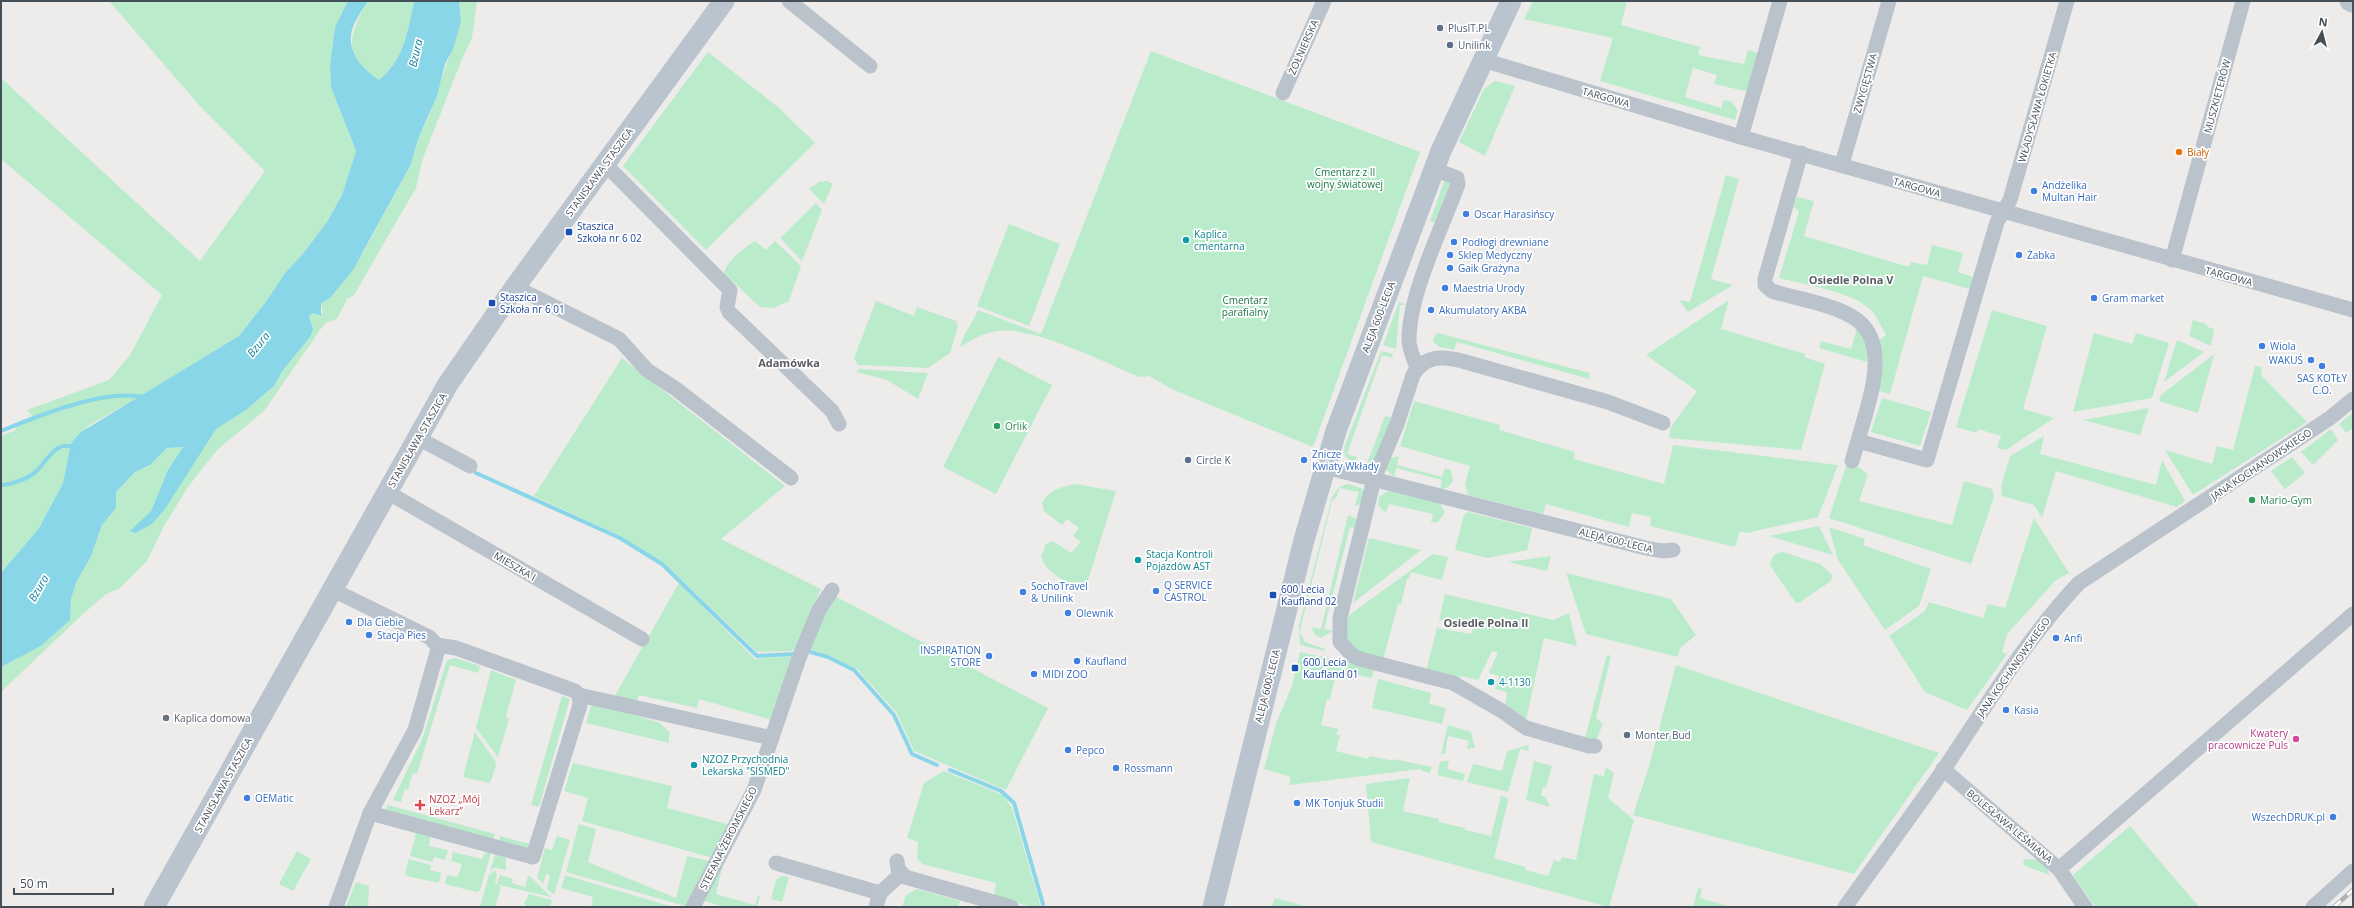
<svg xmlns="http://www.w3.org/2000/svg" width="2354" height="908" font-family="'Open Sans',sans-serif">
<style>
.green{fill:#baeccc}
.water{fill:#88d6e7}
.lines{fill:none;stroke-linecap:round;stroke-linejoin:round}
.stream{stroke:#88d6e7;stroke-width:4}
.street{stroke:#bac3cb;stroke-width:15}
.secondary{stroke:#b9c4cf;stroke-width:21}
.rail-casing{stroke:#aeb1b6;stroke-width:4.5}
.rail{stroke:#fff;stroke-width:3;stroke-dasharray:9;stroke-linecap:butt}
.service-dot{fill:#5c6f8a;stroke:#fff;stroke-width:1.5}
.food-dot{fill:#e8710a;stroke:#fff;stroke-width:1.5}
.shop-dot{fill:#3f7fe0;stroke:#fff;stroke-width:1.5}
.transit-dot{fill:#1a4fb4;stroke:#fff;stroke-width:1.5}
.culture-dot{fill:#0f9aa8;stroke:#fff;stroke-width:1.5}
.leisure-dot{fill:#2e9e5b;stroke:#fff;stroke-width:1.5}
.worship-dot{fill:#6b7280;stroke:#fff;stroke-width:1.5}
.hotel-dot{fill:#d1479c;stroke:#fff;stroke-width:1.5}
.health-dot{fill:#e0444e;stroke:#fff;stroke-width:1.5}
.labels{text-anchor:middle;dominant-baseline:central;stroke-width:3.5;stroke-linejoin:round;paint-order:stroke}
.service-label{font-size:10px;fill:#4e5e75;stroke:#fff;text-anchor:start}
.street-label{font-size:10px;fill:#454f58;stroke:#fff}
.food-label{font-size:10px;fill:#c56008;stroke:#fff;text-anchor:start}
.park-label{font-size:10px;fill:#197545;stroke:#fff}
.shop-label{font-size:10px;fill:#366cbe;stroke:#fff;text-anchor:start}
.transit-label{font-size:10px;fill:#164399;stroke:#fff;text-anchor:start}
.culture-label{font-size:10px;fill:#0d838f;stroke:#fff;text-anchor:start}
.leisure-label{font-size:10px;fill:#27864d;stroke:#fff;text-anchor:start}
.worship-label{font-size:10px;fill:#5b616d;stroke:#fff;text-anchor:start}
.hotel-label{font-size:10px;fill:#b23c85;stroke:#fff;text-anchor:end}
.health-label{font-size:10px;fill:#be3a42;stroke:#fff;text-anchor:start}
.water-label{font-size:11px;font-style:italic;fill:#117e97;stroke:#fff}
.neighbourhood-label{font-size:11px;font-weight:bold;fill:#585c60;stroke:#fff}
</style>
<rect width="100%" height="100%" fill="#eeebeb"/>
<g class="green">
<path d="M109 1H348L335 27 330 65 331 87 356 151 342 195 327 222 302 255 285 273 268 299 239 336 142 396 91 424 81 432 71 443 63 483 39 528 1 573V436L16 430 14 424 32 416 27 410 109 380 130 355 162 295 1 159V78L200 261 265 171 199 105Z"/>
<path d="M368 1H414C408 32 404 59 379 80 342 53 348 37 368 1Z"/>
<path d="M459 1H477L472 38 462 59 422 161 416 188 354 295 347 299 337 319 325 323 264 411 217 450 188 487 164 526 147 561 119 589 106 594 84 613 1 692V667L41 646 70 620 71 599 76 583 91 556 102 525 116 508V492L135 472 150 465 167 448 183 447 168 470 151 511 131 531 135 533 188 470 216 429 246 410 274 386 283 370 310 337 311 321 309 316 313 312 318 316 323 312 321 304 331 297 364 251 411 164 418 139 429 116 461 22Z"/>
<path d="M1533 1H1627L1621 25 1700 47 1698 55 1744 64 1748 50 1759 53 1749 87 1745 91 1714 84 1717 75 1693 68 1685 97 1721 108 1724 100 1732 102 1738 111 1735 120 1600 81 1613 38 1524 19Z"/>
<path d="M1151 51 1420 152 1313 447 1174 390 1149 376 1139 377C1104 362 1033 326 997 331 983 333 972 340 960 347 964 331 972 325 978 310L1041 334Z"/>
<path d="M708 52 778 107 815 143 706 250 623 166Z"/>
<path d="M1495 81 1515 86 1485 156 1459 142 1484 89Z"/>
<path d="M1726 175 1739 179 1711 279 1733 285 1688 312 1679 300 1690 302Z"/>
<path d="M1446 176 1452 182 1438 224 1430 221Z"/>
<path d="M827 181 833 184 824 204 809 189 819 182Z"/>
<path d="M1797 197 1814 201 1804 236 1909 267 1911 262 1927 265 1932 245 1963 253 1958 272 1973 277 1970 289 1923 276 1890 394 1877 390C1883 372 1884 360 1878 341L1886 335C1881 326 1877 316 1870 309 1852 292 1803 284 1779 278L1799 212 1794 207Z"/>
<path d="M816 203 822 210 802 261 780 238Z"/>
<path d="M1009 224 1060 244 1029 326 977 306Z"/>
<path d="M755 241 766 250 775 241 801 266 789 301 774 308 760 307 724 273C728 259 743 249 755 241Z"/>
<path d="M1729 300 1721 329 1805 354 1804 357 1825 364 1801 450 1669 438 1671 427 1697 391 1646 355Z"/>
<path d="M876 301 914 316 917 307 956 321 958 327 950 353 928 368 858 365 854 358Z"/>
<path d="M1399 302 1407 305H1400L1396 349 1383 345Z"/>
<path d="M1992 310 2047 326 2023 409 2054 418 2006 450 1997 448 2001 436 1978 429 1977 433 1956 427Z"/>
<path d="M2193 320 2206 324 2208 327 2214 329 2211 346 2189 336Z"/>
<path d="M1857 328 1867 347V362L1819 348 1821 341 1851 349Z"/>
<path d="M1438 333 1590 373 1589 379 1457 342 1454 350 1440 347 1433 342 1434 336Z"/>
<path d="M2094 333 2132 344 2136 333 2169 343 2152 398 2073 412Z"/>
<path d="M2177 340 2204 352 2164 382Z"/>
<path d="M1381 351 1393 354 1392 358 1382 355 1347 454 1357 457 1355 464 1345 456 1344 448Z"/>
<path d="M2213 355H2214L2198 413 2159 401 2161 395Z"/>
<path d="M998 357 1052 385 996 494 943 467Z"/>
<path d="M622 358 785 486 721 539 821 589 796 648 792 651 757 652 664 563 616 534 534 496Z"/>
<path d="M2255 366 2262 367 2261 375 2307 422 2193 495 2165 450 2212 464 2217 446 2233 450Z"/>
<path d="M860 369 928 373 918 399 887 380 856 372Z"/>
<path d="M1882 398 1931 412 1920 446 1871 432Z"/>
<path d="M1414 401 1500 425 1499 430 1575 452 1574 459 1664 484 1673 445 1838 465 1818 517 1747 533 1740 531 1735 547 1650 526 1651 517 1632 513 1629 527 1546 504 1543 514 1468 495 1465 484 1470 466 1400 446Z"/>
<path d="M2149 408 2140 435 2083 420Z"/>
<path d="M2353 413V428L2346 433 2339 424Z"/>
<path d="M1385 416 1394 418 1375 461 1365 469Z"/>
<path d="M2331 429 2338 440 2313 465 2301 452Z"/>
<path d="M2044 436 2040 454 2156 485 2162 460 2185 501 2177 507 2056 471 2042 518 2034 505 2002 496 2001 487 2010 456Z"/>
<path d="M1399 456 1397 465 1442 477 1445 468 1451 470 1453 481C1450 486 1447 489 1440 489L1442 480 1396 468 1394 477 1386 470 1391 458Z"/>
<path d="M2292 457 2305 473 2285 489 2271 471Z"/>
<path d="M1846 466 1858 467 1868 474 1859 501 1952 525 1964 481 1992 489 1994 497 1971 564 1829 518Z"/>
<path d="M1075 484 1116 491 1085 590C1068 582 1048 576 1041 557L1046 544 1053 541 1071 553 1081 542 1073 536 1079 528 1067 519 1062 525 1044 511 1042 503C1049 490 1060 487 1075 484Z"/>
<path d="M1347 484 1361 488 1364 491 1362 504 1355 506 1359 492 1339 488 1337 496 1332 501 1301 626 1300 633 1305 642 1325 649V651L1300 645 1299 626 1332 497 1339 487Z"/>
<path d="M1389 490 1439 502 1445 512 1438 522 1431 523 1433 514 1389 504 1386 513 1378 505 1379 497Z"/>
<path d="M1468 512 1532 528 1527 550 1488 558 1455 550 1464 515Z"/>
<path d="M1348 515 1356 519 1359 529 1350 527 1324 629 1333 631 1321 638 1315 635 1311 627 1321 629Z"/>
<path d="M2034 518 2069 573 2056 580 2007 634 2002 652 2007 654 1967 710 1925 692 1889 636 1925 611 1929 602 1983 618 1988 604 2005 608Z"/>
<path d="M1819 526 1833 555 1769 536Z"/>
<path d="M1829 527 1865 539 1863 545 1931 569 1919 606 1885 630 1838 560Z"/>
<path d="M1369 538 1421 550 1353 603Z"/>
<path d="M1783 552 1820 564 1832 575 1831 581 1799 603 1795 602 1770 565C1772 557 1774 553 1783 552Z"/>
<path d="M1433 554 1448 557 1442 580 1411 572 1409 579H1407L1401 604H1398L1383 660 1354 652 1346 641 1348 616Z"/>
<path d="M1551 556 1547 571 1508 562Z"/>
<path d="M1566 573 1671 599 1696 635 1680 648 1678 657 1586 634Z"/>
<path d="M679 583 755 659 795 656 772 720 699 699 697 708 639 695 636 704 613 699Z"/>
<path d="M1445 594 1553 620 1569 613 1577 646 1544 638 1526 720 1520 714 1505 707 1507 692 1495 689 1499 676 1489 673 1498 652 1492 651 1478 680 1461 676 1459 680 1426 671 1437 628 1471 634 1474 627 1439 620Z"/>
<path d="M833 595 1048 708 1006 790 914 751 897 713 857 669 831 656 807 648Z"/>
<path d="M1300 652 1374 668 1372 678 1339 671 1337 677H1335L1330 700 1327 699 1321 725 1338 729 1336 735H1340L1336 751 1368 759 1369 756 1394 761V759L1432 767 1430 773 1421 771V769L1289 785 1291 777 1264 769 1276 724 1292 686Z"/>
<path d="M1608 655 1611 656 1596 718 1603 724 1596 740 1585 738 1606 658Z"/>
<path d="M455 658 480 666 478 673 450 665 417 774 413 773 408 790 405 789 401 802 393 800 423 737 447 660Z"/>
<path d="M1676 665 1939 753 1854 874 1633 815 1648 770Z"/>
<path d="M491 670 516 680 506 716 509 719 498 757 476 728Z"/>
<path d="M1378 679 1431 693 1429 704 1446 708 1442 724 1372 708Z"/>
<path d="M562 696 570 699 539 807 531 805Z"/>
<path d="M592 702 660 723 669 732V743L586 723Z"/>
<path d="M1448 725 1471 732 1475 748 1467 749 1469 741 1448 736 1445 754H1441Z"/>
<path d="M475 732 495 761 496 766 490 783 463 777Z"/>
<path d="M1529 745 1528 751 1520 749 1508 792 1467 782 1473 764 1502 771 1507 751Z"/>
<path d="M1449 760 1447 769 1465 774 1463 781 1437 775 1440 762Z"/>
<path d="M1534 761 1552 766 1546 788 1543 787 1541 795 1545 797 1550 807 1526 800Z"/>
<path d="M573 763 672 786 667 808 731 825 716 859 582 821 588 798 564 791Z"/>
<path d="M1606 767 1614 773 1608 798 1634 820 1609 907 1371 842 1366 784 1410 778 1403 811 1439 819V822L1465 828V830L1491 836 1501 796 1507 797 1508 801 1494 858 1525 867V870L1548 876 1554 860 1560 862 1562 857 1576 860 1594 774 1604 776Z"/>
<path d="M944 771 1003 795 1012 808 1041 907H1033L994 897 996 883 922 864 917 858 918 842 907 838 924 783Z"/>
<path d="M388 805 495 834 493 841 389 812 386 809Z"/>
<path d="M579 824 596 829 588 862 676 898 687 856 710 861 692 904 685 906 566 872Z"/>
<path d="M2130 826 2199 907H2095L2073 875Z"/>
<path d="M417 829 431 836 429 846 448 850 445 860 434 857 432 862 410 856Z"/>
<path d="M500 836 530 844 528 850 499 843Z"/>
<path d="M557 836 570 840 554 895 547 889 550 875 546 874 543 884 537 878 545 848 552 850Z"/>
<path d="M492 850 480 890 476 892 445 884 447 875 458 877 462 864 451 861 453 852 482 859 485 853Z"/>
<path d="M297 851 311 859 293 891 279 884Z"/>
<path d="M496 851 506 855V870L495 868 490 871Z"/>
<path d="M409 859 431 865 430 870 441 873 439 883 407 876 405 874Z"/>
<path d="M724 859 716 894 755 905 758 895 760 896 757 907H725L704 901Z"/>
<path d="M2024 859 2039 860 2047 866 2049 875 2023 865Z"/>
<path d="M495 870 497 875 495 883 501 887 495 907H480L489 875Z"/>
<path d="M500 875 513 879 512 883 525 887 528 876 531 877 551 897 499 885 497 883Z"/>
<path d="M565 875 673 907H591L593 897 561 888Z"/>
<path d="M781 876 789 877 782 902 771 899 776 880Z"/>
<path d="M356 882 369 886 368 907H346Z"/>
<path d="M1698 888 1702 889 1700 898 1731 907H1693Z"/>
<path d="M917 889 960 901 958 907H902L906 895Z"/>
<path d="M529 894 552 900 550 907H528L524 904Z"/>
<path d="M1275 898 1309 907H1272Z"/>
</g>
<path class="water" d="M348 1H368C362 11 352 24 351 35 349 55 364 70 379 80 404 60 408 31 414 1H459L461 22 453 49 445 64 437 96 418 139 411 164 353 270 331 297 321 304V316L313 313 309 316 313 329 310 337 283 370 274 386 246 410 216 429 165 509 152 524 135 533 130 531 151 511 168 470 183 447 167 448 150 465 135 472 116 492V508L102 525 91 556 76 583 71 599 70 620 41 646 1 667V573L39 528 63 483 71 443 81 432 239 336 268 299 285 273 302 255 327 222 342 195 356 151 331 87 330 65 335 27Z"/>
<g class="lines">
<g class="stream">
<path d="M1 431C38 416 107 387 147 398"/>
<path d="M476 473 620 538 662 564 757 656 794 654"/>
<path d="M1 485C10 485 26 479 33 474 46 465 55 438 74 448"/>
<path d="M807 651 828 657 854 670 894 715 912 754 937 765"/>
<path d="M950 770 1001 791 1014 803 1043 904"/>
</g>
<g class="street">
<path d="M789 1 870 66"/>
<path d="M1483 60 1741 137 2353 310"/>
<path d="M1283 93 1324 1"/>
<path d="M1741 137 1780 1"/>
<path d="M1801 153 1765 279V285L1772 291C1797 299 1828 303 1851 316 1895 340 1867 405 1858 441L1927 460 1997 222 2010 200 2067 1"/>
<path d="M605 164 730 290 727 307 729 312 832 411 839 424"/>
<path d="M1842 164 1889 1"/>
<path d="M2172 260 2243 1"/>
<path d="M515 287 619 339 647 370 676 389 791 478"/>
<path d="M1417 369C1415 361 1410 351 1409 342 1408 295 1442 229 1458 184L1457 178 1434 169"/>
<path d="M418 438 470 466"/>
<path d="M1852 461 1858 441"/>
<path d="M1325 467 1646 548 1662 551 1673 550"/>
<path d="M387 492 642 639"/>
<path d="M333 590 429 637 437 645 438 649 415 730 370 813 336 907"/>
<path d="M437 645 456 648 575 691 579 695 772 738"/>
<path d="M1595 746H1589L1526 728 1502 711 1453 683 1360 659 1353 656 1340 642V618L1374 479 1397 424 1413 375C1425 355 1442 356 1462 361L1608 402 1663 423"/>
<path d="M1943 769 2059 869 2085 907"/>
<path d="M370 813 533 857 580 705 579 695"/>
<path d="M897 861 898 869 905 877 1011 907"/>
<path d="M776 863 880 893 901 874"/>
<path d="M2059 869 2353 614"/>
<path d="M693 907 754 790 799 658 819 610 832 590"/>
<path d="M876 907 880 893"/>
<path d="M1845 907C1878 861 1912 815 1944 769 1987 705 2026 639 2079 583L2330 418 2353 399"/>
<path d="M2313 907 2353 871"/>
</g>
<g class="secondary">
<path d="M2350 1 2353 2"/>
<path d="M154 907 448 384 515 287 724 1"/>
<path d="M1213 907 1304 540 1336 431 1441 151 1511 1"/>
</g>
<g class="rail-casing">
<path id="rail" d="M2334 907 2353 890"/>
</g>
<use href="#rail" class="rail"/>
</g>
<g class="service-dot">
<circle cx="1440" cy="28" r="4"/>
<circle cx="1450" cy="45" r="4"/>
<circle cx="1188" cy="460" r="4"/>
<circle cx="1627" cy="735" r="4"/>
</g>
<circle class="food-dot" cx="2179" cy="152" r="4"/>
<g class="shop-dot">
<circle cx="2034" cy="191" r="4"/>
<circle cx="1466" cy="214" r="4"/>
<circle cx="1454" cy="242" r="4"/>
<circle cx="1450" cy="255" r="4"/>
<circle cx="2019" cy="255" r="4"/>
<circle cx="1450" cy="268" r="4"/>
<circle cx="1445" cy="288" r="4"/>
<circle cx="2094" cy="298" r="4"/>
<circle cx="1431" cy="310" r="4"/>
<circle cx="2262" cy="346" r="4"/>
<circle cx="2311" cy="360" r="4"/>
<circle cx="2322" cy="366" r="4"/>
<circle cx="1304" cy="460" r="4"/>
<circle cx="1156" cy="591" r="4"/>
<circle cx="1023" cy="592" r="4"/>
<circle cx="1068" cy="613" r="4"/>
<circle cx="349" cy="622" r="4"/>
<circle cx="369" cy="635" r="4"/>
<circle cx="2056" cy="638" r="4"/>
<circle cx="989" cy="656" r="4"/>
<circle cx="1077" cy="661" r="4"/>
<circle cx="1034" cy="674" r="4"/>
<circle cx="2006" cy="710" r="4"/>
<circle cx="1068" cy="750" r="4"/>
<circle cx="1116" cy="768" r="4"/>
<circle cx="247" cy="798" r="4"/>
<circle cx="1297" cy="803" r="4"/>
<circle cx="2333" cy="817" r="4"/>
</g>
<g class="transit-dot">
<rect x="565" y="228" width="8" height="8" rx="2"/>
<rect x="488" y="299" width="8" height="8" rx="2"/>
<rect x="1269" y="591" width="8" height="8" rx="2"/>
<rect x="1291" y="664" width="8" height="8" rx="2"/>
</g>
<g class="culture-dot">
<circle cx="1186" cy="240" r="4"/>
<circle cx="1138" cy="560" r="4"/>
<circle cx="1491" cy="682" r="4"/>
<circle cx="694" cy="765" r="4"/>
</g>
<g class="leisure-dot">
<circle cx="997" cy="426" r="4"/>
<circle cx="2252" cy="500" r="4"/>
</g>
<circle class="worship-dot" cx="166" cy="718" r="4"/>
<circle class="hotel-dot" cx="2296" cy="739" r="4"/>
<path class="health-dot" d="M418 799h4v4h4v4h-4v4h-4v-4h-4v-4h4z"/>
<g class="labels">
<g class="service-label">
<text x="1448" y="28">PlusIT.PL</text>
<text x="1458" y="45">Unilink</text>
<text x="1196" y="460">Circle K</text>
<text x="1635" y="735">Monter Bud</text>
</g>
<g class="street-label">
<text transform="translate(1303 47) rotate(-66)">ŻOŁNIERSKA</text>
<text transform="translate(1865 83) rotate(-74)">ZWYCIĘSTWA</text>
<text transform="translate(2217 96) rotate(-75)">MUSZKIETERÓW</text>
<text transform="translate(1606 97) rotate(16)">TARGOWA</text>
<text transform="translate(2037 107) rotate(-74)">WŁADYSŁAWA ŁOKIETKA</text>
<text transform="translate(599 172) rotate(-54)">STANISŁAWA STASZICA</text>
<text transform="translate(1917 187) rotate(16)">TARGOWA</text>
<text transform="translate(2229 276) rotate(15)">TARGOWA</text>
<text transform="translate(1378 317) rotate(-69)">ALEJA 600-LECIA</text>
<text transform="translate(417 440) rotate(-60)">STANISŁAWA STASZICA</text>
<text transform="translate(2261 464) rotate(-34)">JANA KOCHANOWSKIEGO</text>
<text transform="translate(1616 540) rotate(14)">ALEJA 600-LECIA</text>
<text transform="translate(515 566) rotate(30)">MIESZKA I</text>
<text transform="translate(2013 667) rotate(-55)">JANA KOCHANOWSKIEGO</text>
<text transform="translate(1267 686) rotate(-76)">ALEJA 600-LECIA</text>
<text transform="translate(223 785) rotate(-61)">STANISŁAWA STASZICA</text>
<text transform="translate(2010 826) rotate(40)">BOLESŁAWA LEŚMIANA</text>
<text transform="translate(728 838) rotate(-63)">STEFANA ŻEROMSKIEGO</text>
</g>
<g class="food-label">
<text x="2187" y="152">Biały</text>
</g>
<g class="park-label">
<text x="1345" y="172">Cmentarz z II<tspan x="1345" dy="12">wojny światowej</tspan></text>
<text x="1245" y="300">Cmentarz<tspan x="1245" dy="12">parafialny</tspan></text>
</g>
<g class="shop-label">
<text x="2042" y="185">Andżelika<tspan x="2042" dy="12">Multan Hair</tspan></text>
<text x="1474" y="214">Oscar Harasińscy</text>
<text x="1462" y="242">Podłogi drewniane</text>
<text x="1458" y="255">Sklep Medyczny</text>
<text x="2027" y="255">Żabka</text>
<text x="1458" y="268">Gaik Grażyna</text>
<text x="1453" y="288">Maestria Urody</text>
<text x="2102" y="298">Gram market</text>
<text x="1439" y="310">Akumulatory AKBA</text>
<text x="2270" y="346">Wiola</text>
<text x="2303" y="360" text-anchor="end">WAKUŚ</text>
<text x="2322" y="378" text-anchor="middle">SAS KOTŁY<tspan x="2322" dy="12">C.O.</tspan></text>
<text x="1312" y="454">Znicze<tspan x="1312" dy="12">Kwiaty Wkłady</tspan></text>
<text x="1164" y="585">Q SERVICE<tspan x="1164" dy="12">CASTROL</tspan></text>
<text x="1031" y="586">SochoTravel<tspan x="1031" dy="12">&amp; Unilink</tspan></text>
<text x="1076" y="613">Olewnik</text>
<text x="357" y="622">Dla Ciebie</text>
<text x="377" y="635">Stacja Pies</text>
<text x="2064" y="638">Anfi</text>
<text x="981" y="650" text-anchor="end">INSPIRATION<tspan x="981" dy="12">STORE</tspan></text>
<text x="1085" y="661">Kaufland</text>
<text x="1042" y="674">MIDI ZOO</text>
<text x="2014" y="710">Kasia</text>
<text x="1076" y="750">Pepco</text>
<text x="1124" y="768">Rossmann</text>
<text x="255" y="798">OEMatic</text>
<text x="1305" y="803">MK Tonjuk Studii</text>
<text x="2325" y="817" text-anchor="end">WszechDRUK.pl</text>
</g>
<g class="transit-label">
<text x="577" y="226">Staszica<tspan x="577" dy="12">Szkoła nr 6 02</tspan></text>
<text x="500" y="297">Staszica<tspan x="500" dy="12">Szkoła nr 6 01</tspan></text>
<text x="1281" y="589">600 Lecia<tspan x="1281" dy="12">Kaufland 02</tspan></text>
<text x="1303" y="662">600 Lecia<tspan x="1303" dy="12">Kaufland 01</tspan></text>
</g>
<g class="culture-label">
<text x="1194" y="234">Kaplica<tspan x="1194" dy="12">cmentarna</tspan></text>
<text x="1146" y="554">Stacja Kontroli<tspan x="1146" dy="12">Pojazdów AST</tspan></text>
<text x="1499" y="682">4-1130</text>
<text x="702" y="759">NZOZ Przychodnia<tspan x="702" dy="12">Lekarska "SISMED"</tspan></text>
</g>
<g class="leisure-label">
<text x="1005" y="426">Orlik</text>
<text x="2260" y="500">Mario-Gym</text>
</g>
<g class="worship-label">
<text x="174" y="718">Kaplica domowa</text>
</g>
<g class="hotel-label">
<text x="2288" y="733">Kwatery<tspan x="2288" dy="12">pracownicze Puls</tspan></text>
</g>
<g class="health-label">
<text x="429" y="799">NZOZ „Mój<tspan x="429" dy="12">Lekarz”</tspan></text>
</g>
<g class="water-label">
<text transform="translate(415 53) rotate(-77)">Bzura</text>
<text transform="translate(258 344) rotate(-51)">Bzura</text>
<text transform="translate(38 588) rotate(-60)">Bzura</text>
</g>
<g class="neighbourhood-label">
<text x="1851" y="279">Osiedle Polna V</text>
<text x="789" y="362">Adamówka</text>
<text x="1486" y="622">Osiedle Polna II</text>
</g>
</g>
<rect width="2354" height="908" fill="none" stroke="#454f58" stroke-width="4"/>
<g transform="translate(2322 32) rotate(7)" stroke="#ffffff" stroke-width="3" paint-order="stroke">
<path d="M0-3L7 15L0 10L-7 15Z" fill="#454f58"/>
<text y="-6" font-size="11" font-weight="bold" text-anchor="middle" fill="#454f58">N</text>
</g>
<path d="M14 888v6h99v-6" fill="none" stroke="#454f58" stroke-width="2"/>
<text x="20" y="888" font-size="12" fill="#454f58" stroke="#ffffff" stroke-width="3" paint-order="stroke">50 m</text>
</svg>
